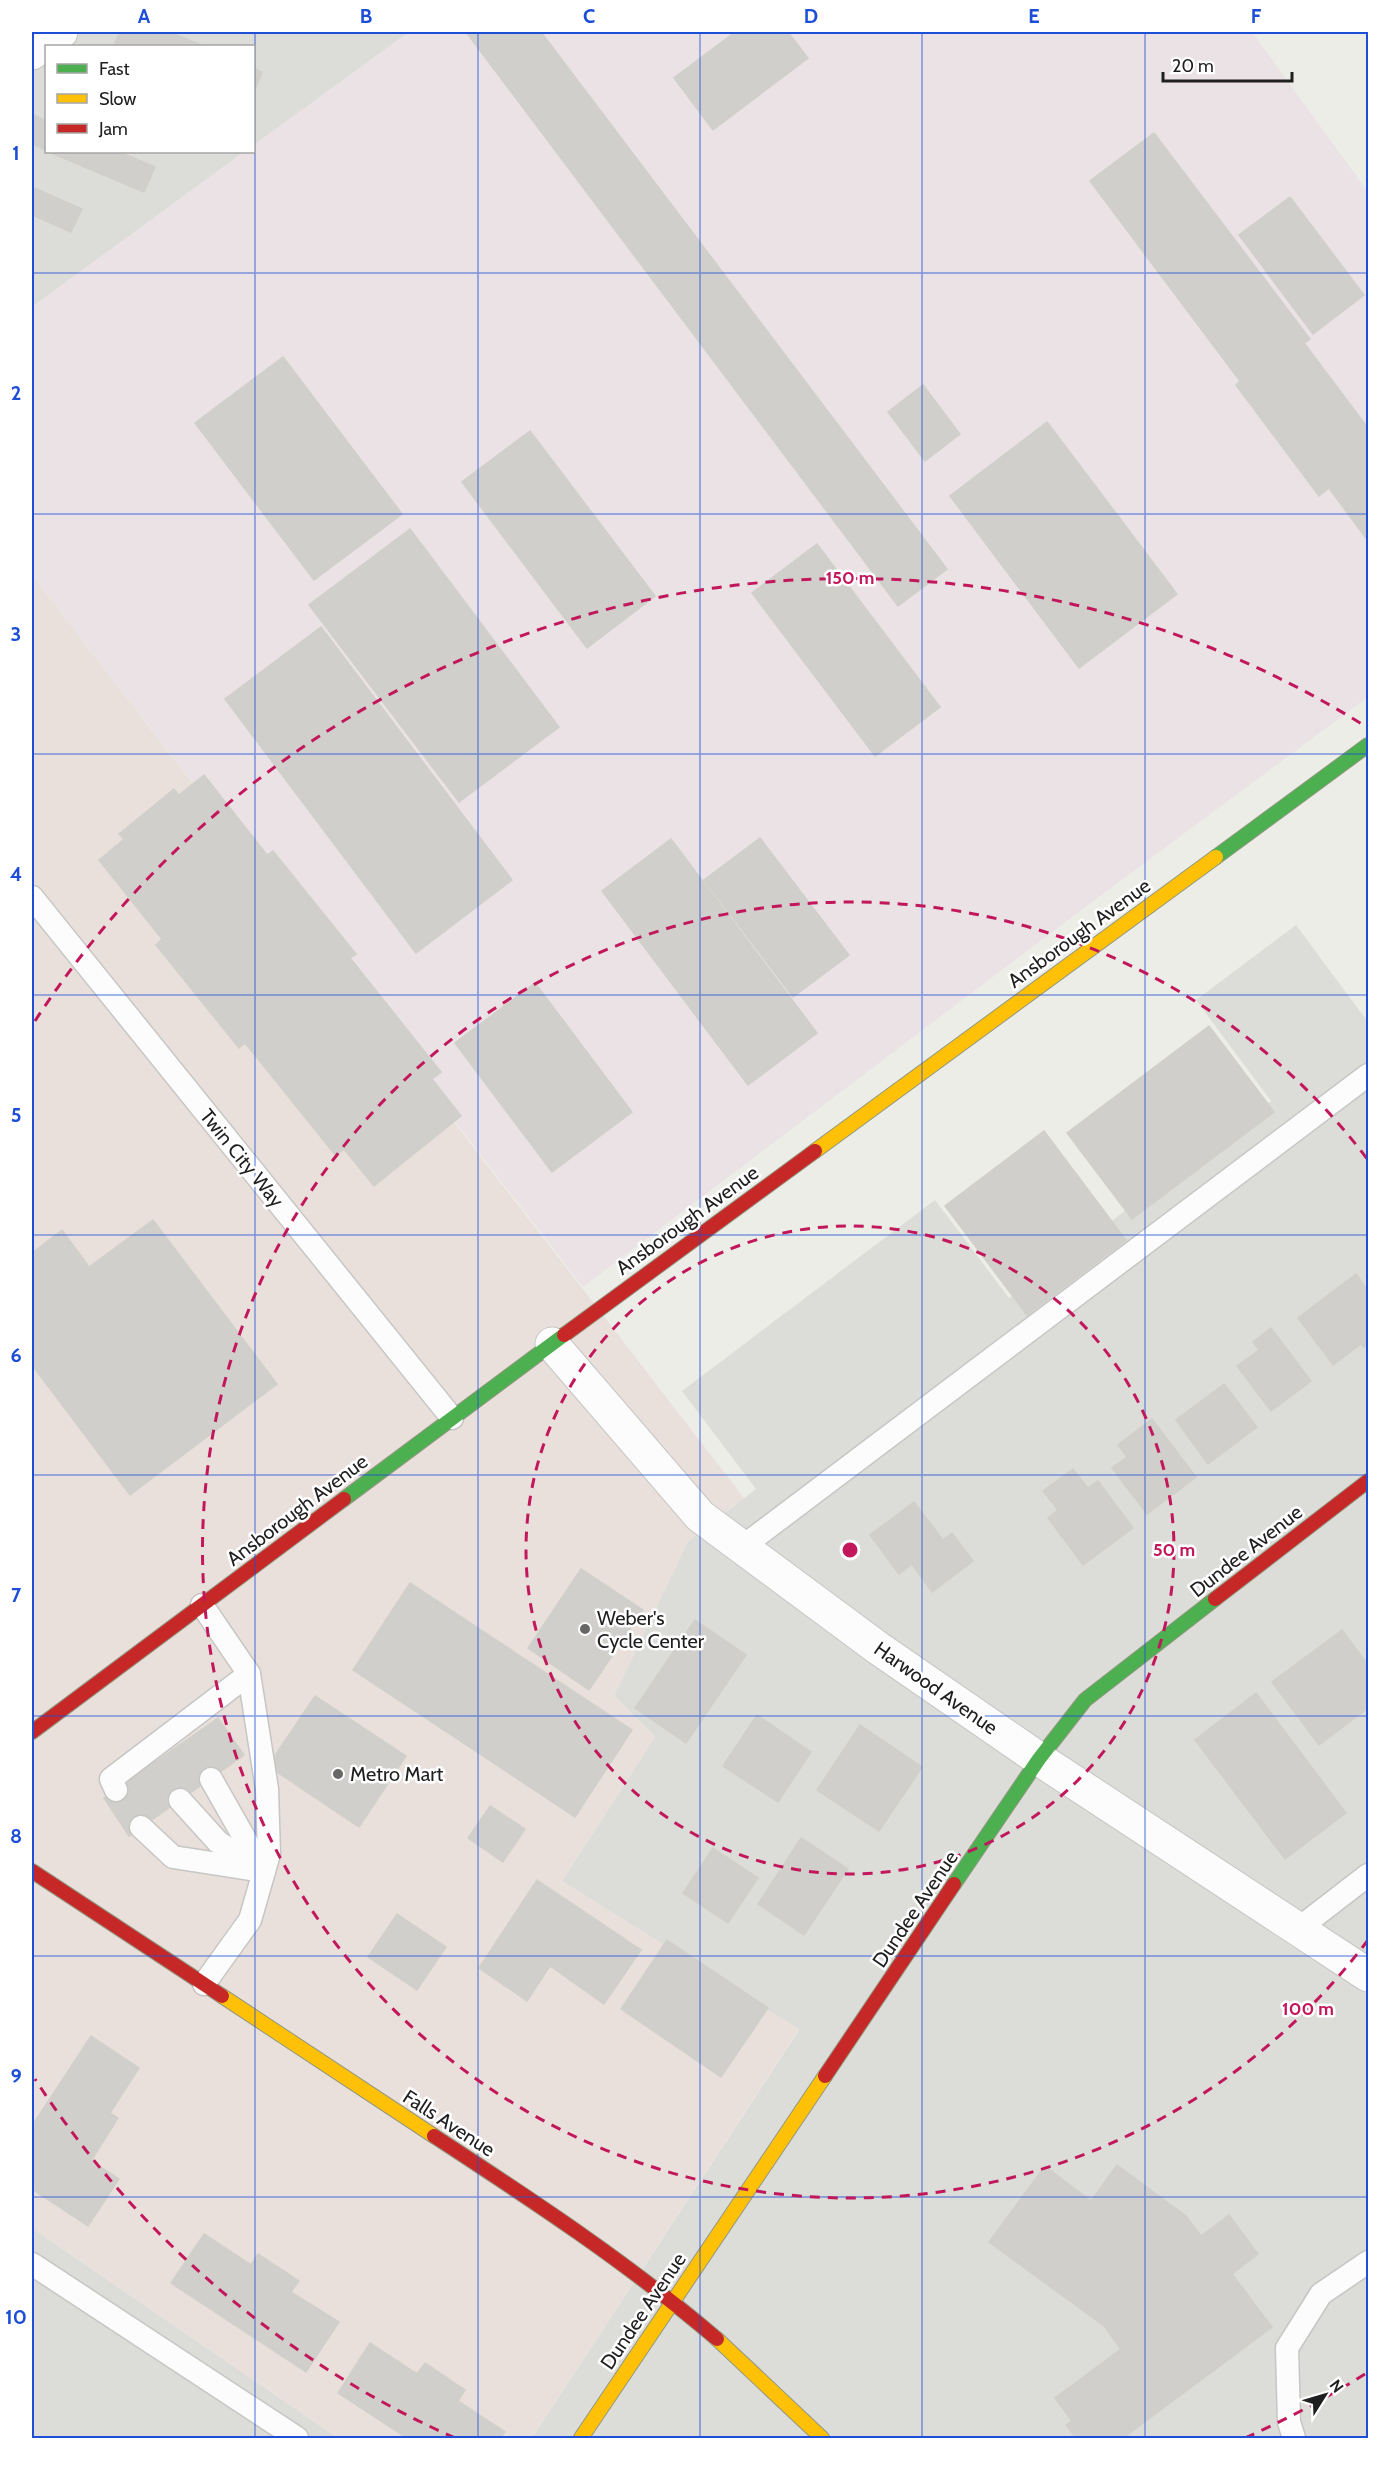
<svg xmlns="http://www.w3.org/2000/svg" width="1400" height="2470" font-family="Cabin,sans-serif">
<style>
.residential{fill:#dcdcd9}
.commercial{fill:#eae0db}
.industrial{fill:#eae2e5}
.building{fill:#d0cfcb;stroke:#d0cfca;stroke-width:1.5}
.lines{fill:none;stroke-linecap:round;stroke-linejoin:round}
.lane-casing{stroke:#c6c6c4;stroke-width:25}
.street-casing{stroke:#c6c6c4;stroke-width:35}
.fast-casing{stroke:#929781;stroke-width:16}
.slow-casing{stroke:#929781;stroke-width:16}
.jam-casing{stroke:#929781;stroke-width:16}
.lane{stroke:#fcfcfc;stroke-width:22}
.street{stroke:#fcfcfc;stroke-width:33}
.fast{stroke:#4caf50;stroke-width:14}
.slow{stroke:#ffc107;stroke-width:14}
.jam{stroke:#c62828;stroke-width:14}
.grid{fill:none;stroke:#1d4ed8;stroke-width:1.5;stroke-opacity:0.55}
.ring{fill:none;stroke:#c2185b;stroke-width:3;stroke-dasharray:10 8}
.poi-dot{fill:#676765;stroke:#fff;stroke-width:2}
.labels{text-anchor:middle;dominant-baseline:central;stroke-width:5;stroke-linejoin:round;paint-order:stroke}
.street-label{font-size:20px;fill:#1f1f1f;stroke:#fff}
.poi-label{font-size:20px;fill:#1f1f1f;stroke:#fff;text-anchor:start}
.centre{fill:#c2185b;stroke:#fff;stroke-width:3}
.ring-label{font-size:18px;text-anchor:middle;font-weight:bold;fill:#c2185b;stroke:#fff;stroke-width:5;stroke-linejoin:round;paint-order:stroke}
.neatline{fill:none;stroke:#1d4ed8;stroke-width:2}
.grid-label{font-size:20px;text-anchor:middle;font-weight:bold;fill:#1d4ed8}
</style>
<rect width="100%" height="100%" fill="#edede8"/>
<g class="residential">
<path d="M32 32H409L254 145V46H46V152H244L32 307Z"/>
<path d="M1296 925 1368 1022V2438H532L799 2030 562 1881 655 1737 614 1696 688 1541 756 1489 682 1391 935 1200 1009 1298 1271 1101 1196 1000Z"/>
<path d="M32 2228 338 2438H32Z"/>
</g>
<path class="commercial" d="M32 575 744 1498 688 1541 614 1696 655 1737 562 1881 799 2029 532 2438H338L32 2228Z"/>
<path class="industrial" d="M409 32H1252L1368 192V697L1076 914 583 1287 32 575V307L244 152H254V145Z"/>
<g class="building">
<path d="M120 32H169L204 46H118L114 45Z"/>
<path d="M466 32H541L947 569 898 606Z"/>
<path d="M735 32H788L808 58 713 130 674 78Z"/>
<path d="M254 68 262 72 254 92Z"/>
<path d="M32 114 46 121V150L32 144Z"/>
<path d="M1154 133 1310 339 1304 343 1368 428V541L1329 488 1319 496 1236 385 1240 381 1090 181Z"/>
<path d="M49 152H119L155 167 144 192Z"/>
<path d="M32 187 82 209 71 232 32 215Z"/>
<path d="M1290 197 1364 295 1313 334 1239 235Z"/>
<path d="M283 357 402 514 314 580 195 423Z"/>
<path d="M923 385 960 434 925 461 888 412Z"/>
<path d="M1047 422 1177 594 1079 668 950 496Z"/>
<path d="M530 431 655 596 587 648 462 482Z"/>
<path d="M410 529 559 727 459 802 309 605Z"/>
<path d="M817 544 940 707 875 756 752 593Z"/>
<path d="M321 627 512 880 416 953 225 699Z"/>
<path d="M204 775 267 855 273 851 356 954 350 958 441 1072 432 1079 461 1116 374 1186 344 1149 336 1156 245 1043 239 1048 156 945 162 939 99 860 124 839 119 834 174 789 179 795Z"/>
<path d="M760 838 849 955 793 997 704 880Z"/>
<path d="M671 839 817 1033 748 1085 602 891Z"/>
<path d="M535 983 632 1112 552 1172 455 1043Z"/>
<path d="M1209 1026 1274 1112 1132 1219 1067 1133Z"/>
<path d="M1044 1131 1126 1240 1027 1315 945 1206Z"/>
<path d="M153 1220 277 1384 130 1495 32 1365V1253L62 1230 89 1267Z"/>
<path d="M1356 1274 1368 1291V1344L1364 1347 1361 1344 1333 1365 1298 1318Z"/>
<path d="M1271 1328 1311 1381 1271 1411 1237 1366 1259 1350 1253 1342Z"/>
<path d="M1224 1384 1257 1427 1208 1464 1176 1420Z"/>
<path d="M1152 1419 1196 1477 1147 1514 1112 1468 1127 1457 1118 1445Z"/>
<path d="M1073 1469 1088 1488 1098 1481 1133 1528 1083 1565 1048 1518 1058 1510 1043 1491Z"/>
<path d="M914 1502 943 1540 952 1533 973 1561 932 1592 912 1564 899 1574 870 1535Z"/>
<path d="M581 1569 643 1610 589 1690 528 1648Z"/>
<path d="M410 1583 632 1730 575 1817 353 1670Z"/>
<path d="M695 1620 746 1655 686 1743 635 1708Z"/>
<path d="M1342 1630 1368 1665V1708L1319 1745 1272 1682Z"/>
<path d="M1256 1693 1346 1813 1285 1859 1195 1740Z"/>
<path d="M315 1696 406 1756 359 1827 268 1766Z"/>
<path d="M757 1715 811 1752 778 1802 723 1766Z"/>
<path d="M218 1718 244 1755 129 1836 104 1798Z"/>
<path d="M860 1725 922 1767 879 1831 817 1790Z"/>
<path d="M490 1806 525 1829 503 1862 468 1838Z"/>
<path d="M801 1838 848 1869 804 1935 758 1904Z"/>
<path d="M713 1848 758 1878 728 1923 683 1893Z"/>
<path d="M537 1880 641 1950 604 2004 550 1966 527 2001 479 1968Z"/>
<path d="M397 1914 446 1947 417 1990 368 1957Z"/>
<path d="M667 1940 768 2008 721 2077 621 2009Z"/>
<path d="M91 2036 139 2068 110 2113 118 2118 91 2161 119 2179 88 2226 32 2189V2126Z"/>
<path d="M1117 2165 1186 2216 1201 2236 1229 2215 1258 2254 1232 2274 1272 2327 1123 2438H1076L1066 2425 1072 2421 1055 2398 1121 2349 1104 2326 989 2242 1045 2166 1091 2201Z"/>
<path d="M204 2234 251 2265 258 2254 299 2281 291 2292 339 2322 306 2372 171 2283Z"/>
<path d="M370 2343 417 2374 425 2363 465 2390 458 2401 505 2432 500 2438H407L338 2393Z"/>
</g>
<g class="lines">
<g class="lane-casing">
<g id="lane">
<path d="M32 897 452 1418"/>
<path d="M742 1547 1368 1075"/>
<path d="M202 1605 249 1674 267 1789 269 1854 250 1920 204 1984"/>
<path d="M211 1779 261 1867"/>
<path d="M116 1790 111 1779 249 1674"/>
<path d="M180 1800 218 1842 255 1865"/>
<path d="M141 1827 173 1857 264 1871"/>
<path d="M1298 1929 1368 1875"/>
<path d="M32 2264 297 2438"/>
<path d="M1294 2438 1289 2422 1287 2348 1321 2294 1368 2262"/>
</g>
</g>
<g class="street-casing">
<g id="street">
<path d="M32 53 61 32"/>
<path d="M552 1344 700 1516 878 1648 1039 1759 1368 1975"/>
</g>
</g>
<g class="fast-casing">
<g id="fast">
<path d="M1216 857 1368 745"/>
<path d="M344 1499 564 1335"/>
<path d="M954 1884 1039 1759 1085 1700 1215 1599"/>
</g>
</g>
<g class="slow-casing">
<g id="slow">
<path d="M815 1151 1216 857"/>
<path d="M222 1996 434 2136"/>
<path d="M717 2339 822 2438"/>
<path d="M581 2438 825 2076"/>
</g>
</g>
<g class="jam-casing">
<g id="jam">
<path d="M564 1335 815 1151"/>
<path d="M1215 1599 1368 1481"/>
<path d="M32 1732 344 1499"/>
<path d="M32 1871 222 1996"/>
<path d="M825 2076 954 1884"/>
<path d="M434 2136C532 2200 628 2263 717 2339"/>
</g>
</g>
<use href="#lane" class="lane"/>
<use href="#street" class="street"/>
<use href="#fast" class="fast"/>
<use href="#slow" class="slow"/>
<use href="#jam" class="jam"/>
</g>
<path class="grid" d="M255 32V2438M478 32V2438M700 32V2438M922 32V2438M1145 32V2438M32 273H1368M32 514H1368M32 754H1368M32 995H1368M32 1235H1368M32 1475H1368M32 1716H1368M32 1956H1368M32 2197H1368"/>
<g class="ring">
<circle cx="850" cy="1550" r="324"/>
<path d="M1368 1940A648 648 0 1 1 1368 1160"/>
<path d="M1365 2374A972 972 0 0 1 1245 2438M455 2438A972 972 0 0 1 35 2079M35 1021A972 972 0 0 1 1365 726"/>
</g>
<g class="poi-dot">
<circle cx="585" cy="1629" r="6"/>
<circle cx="338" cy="1774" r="6"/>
</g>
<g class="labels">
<g class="street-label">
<text transform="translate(1079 933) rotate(-36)">Ansborough Avenue</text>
<text transform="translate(242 1158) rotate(51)">Twin City Way</text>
<text transform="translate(687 1220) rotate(-36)">Ansborough Avenue</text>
<text transform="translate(297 1510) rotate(-37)">Ansborough Avenue</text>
<text transform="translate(1246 1551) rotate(-38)">Dundee Avenue</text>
<text transform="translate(936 1688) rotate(35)">Harwood Avenue</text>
<text transform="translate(915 1909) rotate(-56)">Dundee Avenue</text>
<text transform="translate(449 2123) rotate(33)">Falls Avenue</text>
<text transform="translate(643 2311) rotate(-56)">Dundee Avenue</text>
</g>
<g class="poi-label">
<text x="597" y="1618">Weber's<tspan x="597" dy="23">Cycle Center</tspan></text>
<text x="350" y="1774">Metro Mart</text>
</g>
</g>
<circle cx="850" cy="1550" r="9" class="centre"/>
<g class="ring-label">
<text x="850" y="584">150 m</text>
<text x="1174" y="1556">50 m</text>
<text x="1308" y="2015">100 m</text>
</g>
<rect width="1400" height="2470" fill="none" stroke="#ffffff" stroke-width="66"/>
<rect x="45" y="45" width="210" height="108" fill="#ffffff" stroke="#a5a5a5" stroke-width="1.5"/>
<rect x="57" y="64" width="30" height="9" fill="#4caf50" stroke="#a5a5a5" stroke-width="1.5"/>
<text x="99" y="75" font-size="18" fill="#1f1f1f">Fast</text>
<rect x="57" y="94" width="30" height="9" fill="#ffc107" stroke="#a5a5a5" stroke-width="1.5"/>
<text x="99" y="105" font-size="18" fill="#1f1f1f">Slow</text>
<rect x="57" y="124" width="30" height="9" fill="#c62828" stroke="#a5a5a5" stroke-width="1.5"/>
<text x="99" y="135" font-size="18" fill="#1f1f1f">Jam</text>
<g transform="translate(1325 2395) rotate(53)" stroke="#ffffff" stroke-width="4.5" paint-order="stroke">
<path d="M0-4.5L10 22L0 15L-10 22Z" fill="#1f1f1f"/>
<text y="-9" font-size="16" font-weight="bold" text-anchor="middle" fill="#1f1f1f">N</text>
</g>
<path d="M1163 72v9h129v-9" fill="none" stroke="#1f1f1f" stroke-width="3"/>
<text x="1172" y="72" font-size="18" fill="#1f1f1f" stroke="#ffffff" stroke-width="4.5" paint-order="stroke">20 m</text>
<rect x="33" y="33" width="1334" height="2404" class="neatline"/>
<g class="grid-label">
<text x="144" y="23">A</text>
<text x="366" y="23">B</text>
<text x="589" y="23">C</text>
<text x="811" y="23">D</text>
<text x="1034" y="23">E</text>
<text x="1256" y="23">F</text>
<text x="16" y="160">1</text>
<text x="16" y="400">2</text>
<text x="16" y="641">3</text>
<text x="16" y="881">4</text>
<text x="16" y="1122">5</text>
<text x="16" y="1362">6</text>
<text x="16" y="1602">7</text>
<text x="16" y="1843">8</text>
<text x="16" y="2083">9</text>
<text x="16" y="2324">10</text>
</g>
</svg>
